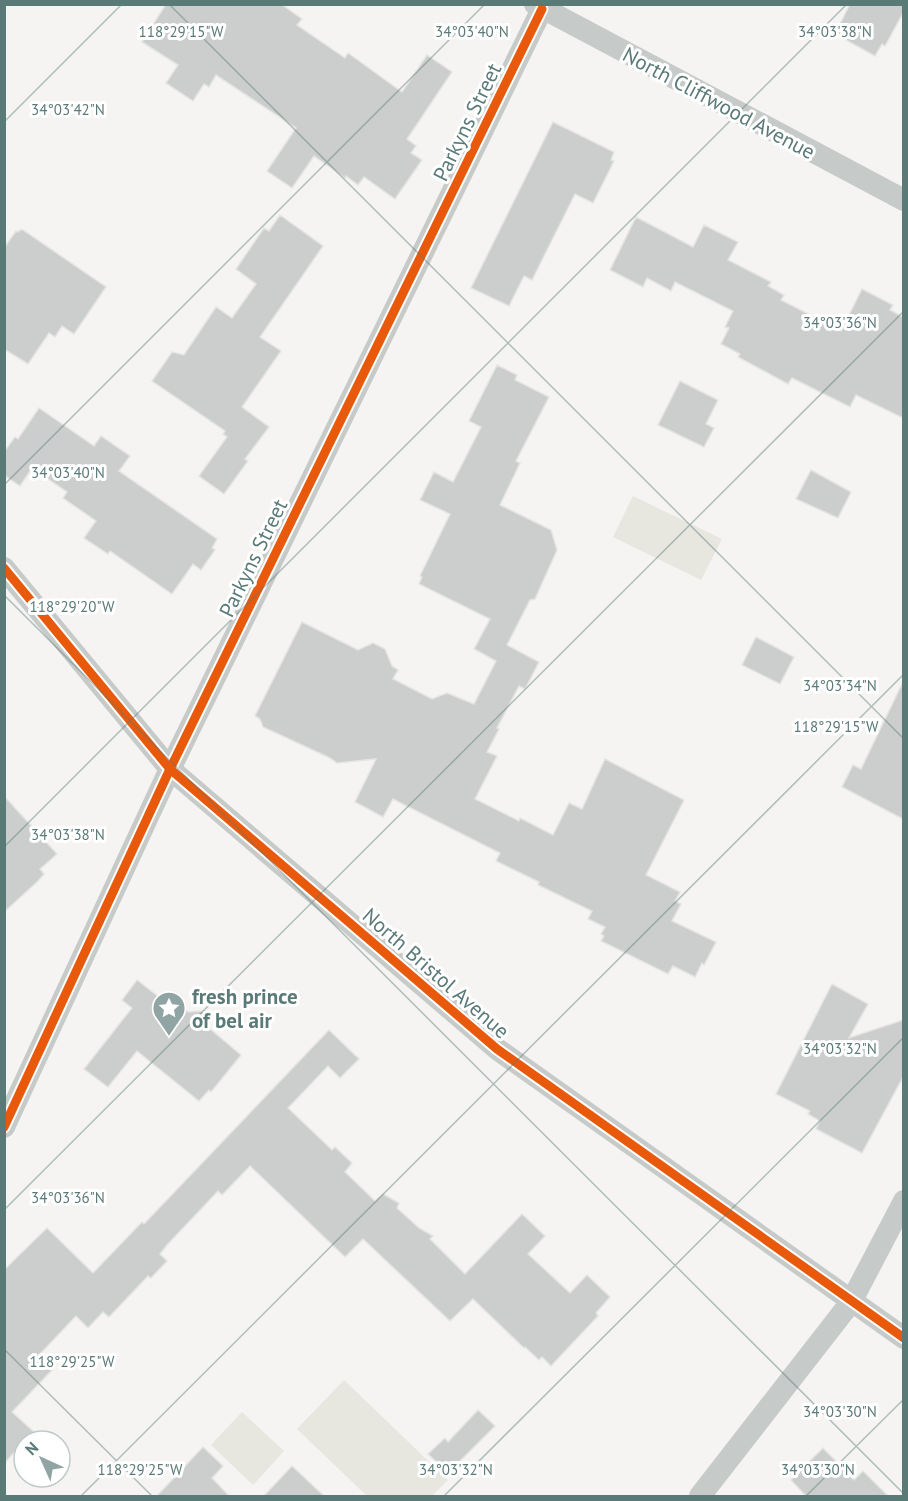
<svg xmlns="http://www.w3.org/2000/svg" width="908" height="1501" font-family="'PT Sans',sans-serif">
<style>
.green{fill:#e7e6df}
.building{fill:#cbcecc;stroke:#e4e4e2;stroke-width:1.5}
.lines{fill:none;stroke-linecap:round;stroke-linejoin:round}
.street{stroke:#c6cac9;stroke-width:22}
.cycleway-casing{stroke:#fff;stroke-width:13}
.cycleway{stroke:#e8590c;stroke-width:9}
.ticks{fill:none;stroke:#5a7a78;stroke-width:1.5;stroke-opacity:0.45}
.labels{text-anchor:middle;dominant-baseline:central;stroke-width:6;stroke-linejoin:round;paint-order:stroke}
.street-label{font-size:21px;fill:#5a7a78;stroke:#fff}
.poi-label{font-size:21px;font-weight:bold;fill:#5a7a78;stroke:#fff;text-anchor:start}
.ticks-label{font-size:15px;text-anchor:middle;fill:#5a7a78;stroke:#fff;stroke-width:6;stroke-linejoin:round;paint-order:stroke}
</style>
<rect width="100%" height="100%" fill="#f5f4f2"/>
<g class="green">
<path d="M633 496 722 539 701 580 613 537Z"/>
<path d="M344 1380 448 1480 432 1496H367L297 1429Z"/>
<path d="M242 1412 284 1451 253 1485 211 1445Z"/>
</g>
<g class="building">
<path d="M166 4H281L302 19 297 25 345 58 348 53 402 92 427 55 452 72 407 139 416 146 411 153 422 160 395 199 364 177 358 185 346 176 345 178 314 156 292 188 267 171 296 128 216 75 209 87 204 84 193 101 166 83 178 65 142 42Z"/>
<path d="M850 4H903V13L885 46 882 44 875 56 835 34Z"/>
<path d="M553 122 614 152 611 160 614 161 593 203 575 194 532 280 524 276 509 306 471 288Z"/>
<path d="M280 215 323 246 260 337 281 351 242 407 269 427 245 459 248 461 224 494 199 476 227 437 223 434 225 431 152 381 172 352 184 355 216 307 232 318 256 284 236 269 264 228 269 231Z"/>
<path d="M636 217 693 247 704 225 738 242 728 260 771 282 768 286 784 295 781 300 841 331 862 289 893 305 890 310 903 317V418L856 395 850 407 792 378 788 384 738 357 740 354 721 344 729 328 725 327 733 311 675 282 671 291 647 278 643 287 610 270Z"/>
<path d="M20 230H23L106 287 74 334 62 326 55 337 49 333 28 364 4 349V248L16 231 18 232Z"/>
<path d="M497 365 517 375 515 380 549 397 516 461 520 463 500 505 551 530 557 550 535 599 530 600 507 645 539 662 525 689 519 686 497 728 499 729 487 752 497 756 475 799 519 821 520 818 553 835 569 803 582 809 605 759 684 800 646 875 680 892 675 901 681 904 672 921 716 942 704 965 702 963 695 977 673 966 668 974 601 941 604 936 601 934 605 927 588 919 592 911 538 885 539 882 496 861 500 853 393 799 383 817 355 802 376 759 337 763 330 758 263 727 260 719 255 716 302 622 358 650 373 643 385 649 392 666 398 670 393 679 432 699 447 693 474 704 496 661 474 649 490 619 419 584 422 577 420 576 450 514 420 500 434 472 453 482 481 427 469 421Z"/>
<path d="M680 381 718 400 706 424 714 428 704 447 658 425Z"/>
<path d="M39 408 94 446 101 436 130 456 119 471 217 539 212 548 215 550 201 570 193 564 172 594 110 551 108 554 84 538 96 521 63 498 67 492 32 468 20 486 4 475V452L15 437 18 439Z"/>
<path d="M811 470 851 492 838 518 796 499Z"/>
<path d="M756 637 794 657 780 684 742 665Z"/>
<path d="M903 682V819L842 787 853 765 861 769Z"/>
<path d="M4 796 57 854 40 869 44 874 38 881 4 912Z"/>
<path d="M137 980 168 1004 172 1000 188 1012 205 1011 210 1018V1029L241 1055 211 1092 209 1090 199 1101 137 1051 108 1087 84 1069 132 1008 122 1000Z"/>
<path d="M832 984 868 1004 849 1038 903 1020V1077L862 1153 816 1129 820 1121 808 1114 810 1111 776 1094Z"/>
<path d="M329 1030 359 1059 340 1078 328 1066 288 1108 332 1150 335 1147 352 1163 345 1172 375 1201 383 1194 399 1203 397 1208 419 1228 433 1236 430 1239 465 1274 522 1214 545 1236 528 1254 570 1293 587 1275 610 1297 596 1313 598 1316 551 1366 542 1357 539 1360 525 1347 524 1348 473 1299 450 1321 363 1239 345 1257 250 1166 222 1195 218 1191 167 1245 160 1254 167 1261 151 1278 148 1276 109 1317 103 1312 88 1328 76 1316 38 1356 52 1370 12 1412 34 1432 24 1441 4 1464V1270L47 1228 93 1273 142 1222 144 1224Z"/>
<path d="M478 1410 495 1426 448 1473 428 1454 445 1438 448 1442Z"/>
<path d="M203 1447 223 1466 212 1478 230 1497H156Z"/>
<path d="M823 1448 854 1480 863 1471 889 1497H807L791 1480Z"/>
<path d="M292 1466 325 1497H263Z"/>
</g>
<g class="lines">
<g class="street">
<path d="M535 4 904 200"/>
<path d="M4 568 170 769 497 1049 904 1338"/>
<path d="M4 1127 170 769 542 9"/>
<path d="M700 1496 851 1302 904 1201"/>
</g>
<g class="cycleway-casing">
<g id="cycleway">
<path d="M4 568 170 769 497 1049 904 1338"/>
<path d="M4 1127 170 769 542 9"/>
</g>
</g>
<use href="#cycleway" class="cycleway"/>
</g>
<path class="ticks" d="M169 4 904 739M4 122 122 4M4 485 485 4M4 595 904 1494M4 847 847 4M4 1210 904 311M4 1349 152 1496M81 1496 904 674M444 1496 904 1037M806 1496 904 1399"/>
<defs>
<g id="sight-pin" transform="scale(1.725)"><path d="M0 17L-7.5 6A9.5 9.5 0 1 1 7.5 6Z" fill="#90a5a3" stroke="#fff"/><path d="M0-6L1.8-2.2L6-1.7L2.9 1.2L3.7 5.4L0 3.3L-3.7 5.4L-2.9 1.2L-6-1.7L-1.8-2.2Z" fill="#fff"/></g>
</defs>
<g fill-rule="evenodd">
<use href="#sight-pin" x="169" y="1008"/>
</g>
<g class="labels">
<g class="street-label">
<text transform="translate(719 103) rotate(28)">North Cliffwood Avenue</text>
<text transform="translate(467 122) rotate(-64)">Parkyns Street</text>
<text transform="translate(253 558) rotate(-64)">Parkyns Street</text>
<text transform="translate(436 973) rotate(41)">North Bristol Avenue</text>
</g>
<g class="poi-label">
<text x="192" y="996">fresh prince<tspan x="192" dy="24">of bel air</tspan></text>
</g>
</g>
<g class="ticks-label">
<text x="181" y="37">118°29'15"W</text>
<text x="835" y="37">34°03'38"N</text>
<text x="472" y="37">34°03'40"N</text>
<text x="68" y="115">34°03'42"N</text>
<text x="840" y="328">34°03'36"N</text>
<text x="68" y="478">34°03'40"N</text>
<text x="72" y="612">118°29'20"W</text>
<text x="840" y="691">34°03'34"N</text>
<text x="836" y="732">118°29'15"W</text>
<text x="68" y="840">34°03'38"N</text>
<text x="840" y="1054">34°03'32"N</text>
<text x="68" y="1203">34°03'36"N</text>
<text x="72" y="1367">118°29'25"W</text>
<text x="840" y="1417">34°03'30"N</text>
<text x="456" y="1475">34°03'32"N</text>
<text x="140" y="1475">118°29'25"W</text>
<text x="818" y="1475">34°03'30"N</text>
</g>
<rect width="908" height="1501" fill="none" stroke="#5a7a78" stroke-width="12"/>
<g transform="translate(42 1459) rotate(315)"><circle r="28" fill="#ffffff" stroke="#bdcac9" stroke-width="1.5"/>
<path d="M0-4.5L10 22L0 15L-10 22Z" fill="#90a5a3"/>
<text y="-9" font-size="16" font-weight="bold" text-anchor="middle" fill="#5a7a78">N</text>
</g>
</svg>
